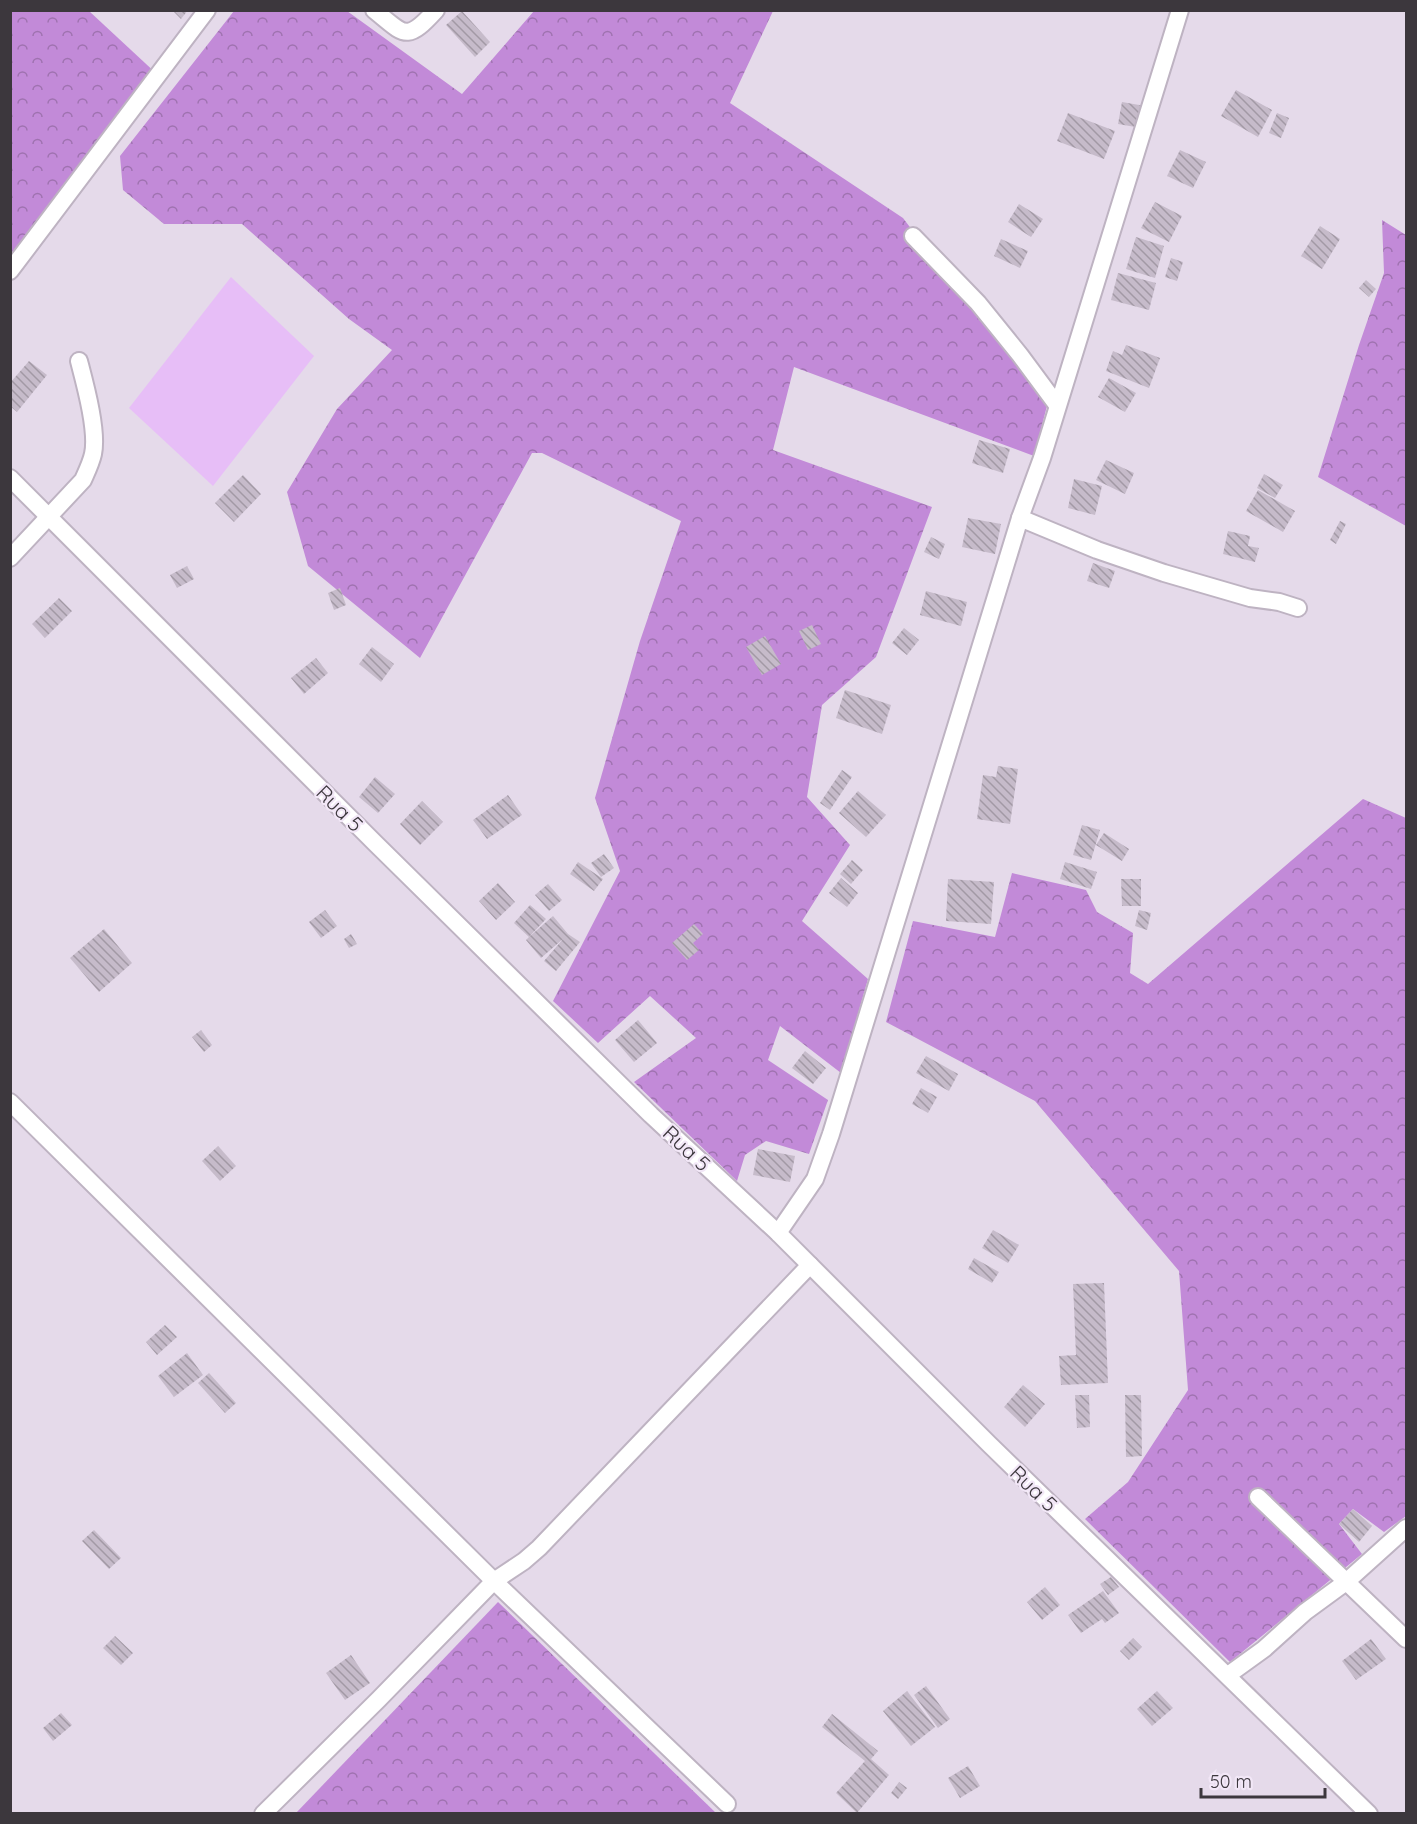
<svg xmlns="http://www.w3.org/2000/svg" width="1417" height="1824" font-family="Quicksand,sans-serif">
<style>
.forest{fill:url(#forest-crowns)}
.pitch{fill:#e7bef7}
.building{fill:url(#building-back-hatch)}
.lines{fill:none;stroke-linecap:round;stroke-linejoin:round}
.street-casing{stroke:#beb3c2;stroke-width:20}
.street{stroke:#fff;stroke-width:16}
.labels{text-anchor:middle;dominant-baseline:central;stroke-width:4.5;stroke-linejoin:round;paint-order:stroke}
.street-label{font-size:21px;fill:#3c373d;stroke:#f2e7f7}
</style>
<defs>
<pattern id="forest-crowns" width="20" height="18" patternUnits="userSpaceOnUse" patternTransform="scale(1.5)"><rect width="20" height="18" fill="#c28ad8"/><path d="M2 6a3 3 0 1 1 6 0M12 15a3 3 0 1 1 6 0" fill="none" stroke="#9f72b0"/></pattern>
<pattern id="building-back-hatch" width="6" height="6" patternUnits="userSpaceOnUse" patternTransform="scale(1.5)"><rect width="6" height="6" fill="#c6bbca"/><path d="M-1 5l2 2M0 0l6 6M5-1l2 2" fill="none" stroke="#a299a5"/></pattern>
</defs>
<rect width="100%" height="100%" fill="#e5daea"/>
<g class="forest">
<path d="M11 11H89L159 76 11 271Z"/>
<path d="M234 11H347L462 94 534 11H773L730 103 903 218 965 300 1048 402 1034 456 794 367 773 450 932 507 876 657 822 705 807 797 850 845 802 921 868 979 841 1073 780 1026 768 1060 828 1100 809 1154 766 1141 745 1155 737 1181 634 1082 696 1038 650 996 598 1043 553 1001 620 871 595 798 640 641 681 521 542 453H532L420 658 308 566 287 492 337 409 392 350 349 319 242 224H164L123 190 120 156Z"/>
<path d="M1382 220 1406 235V526L1318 477 1359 345 1384 273Z"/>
<path d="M1363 799 1406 818V1516L1384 1532 1353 1509 1339 1524 1362 1554 1230 1662 1085 1519 1128 1482 1188 1390 1179 1271 1035 1101 886 1022 913 921 995 937 1012 873 1086 890 1097 912 1133 933 1130 973 1148 984Z"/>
<path d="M498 1602 716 1813H296Z"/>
</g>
<path class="pitch" d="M231 277 314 356 213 486 129 408Z"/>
<g class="building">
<path d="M172 10H188L181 19Z"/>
<path d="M462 11 490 42 475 57 446 25Z"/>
<path d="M1236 90 1272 110 1258 137 1221 116Z"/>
<path d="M1122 102 1145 106 1141 128 1118 124Z"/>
<path d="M1068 113 1115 131 1104 159 1057 141Z"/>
<path d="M1277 113 1289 118 1281 138 1269 133Z"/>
<path d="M1180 150 1206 162 1193 188 1167 176Z"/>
<path d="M1155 202 1182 216 1169 242 1141 228Z"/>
<path d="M1019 204 1043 219 1031 237 1008 222Z"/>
<path d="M1320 226 1340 239 1322 269 1301 256Z"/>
<path d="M1136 237 1164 246 1155 278 1126 269Z"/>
<path d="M1001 239 1028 251 1020 268 994 256Z"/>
<path d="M1171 258 1183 262 1177 281 1165 277Z"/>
<path d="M1118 273 1156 283 1149 310 1111 300Z"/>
<path d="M1366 280 1376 289 1369 297 1359 288Z"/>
<path d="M1126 345 1160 358 1149 388 1106 371 1113 351 1122 355Z"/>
<path d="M29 361 47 375 17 412 10 406V383Z"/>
<path d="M1109 378 1136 393 1125 412 1098 397Z"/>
<path d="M979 440 1010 449 1003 473 972 463Z"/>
<path d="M1106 460 1134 473 1125 494 1096 480Z"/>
<path d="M1264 474 1283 485 1275 498 1257 488Z"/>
<path d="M243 475 261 494 234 522 215 503Z"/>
<path d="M1074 479 1102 486 1095 515 1068 508Z"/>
<path d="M1258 490 1295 511 1283 532 1246 511Z"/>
<path d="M968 518 1001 524 995 554 962 547Z"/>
<path d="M1340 521 1346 524 1336 544 1330 540Z"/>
<path d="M1228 531 1250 536 1248 546 1259 548 1255 562 1223 554Z"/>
<path d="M931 537 945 544 939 559 924 552Z"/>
<path d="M1093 563 1115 571 1109 588 1087 581Z"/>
<path d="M187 566 194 579 177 588 170 575Z"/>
<path d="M340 588 346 605 334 610 328 593Z"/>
<path d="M926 591 967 602 961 626 920 615Z"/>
<path d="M59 598 72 611 45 638 32 624Z"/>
<path d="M812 625 821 644 808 650 799 631Z"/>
<path d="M904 628 919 640 907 655 892 643Z"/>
<path d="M765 636 781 664 762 675 746 647Z"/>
<path d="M372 647 394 664 381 682 359 664Z"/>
<path d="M316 658 328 673 304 694 291 678Z"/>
<path d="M845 690 891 705 882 734 836 718Z"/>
<path d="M998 766 1018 769 1010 824 977 819 983 775 996 777Z"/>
<path d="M842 770 852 777 830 810 820 803Z"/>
<path d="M375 777 395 794 378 813 359 797Z"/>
<path d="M858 791 886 815 866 837 839 813Z"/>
<path d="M508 795 522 815 487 839 473 820Z"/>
<path d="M422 801 443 822 420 845 400 824Z"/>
<path d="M1082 825 1100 830 1091 860 1073 855Z"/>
<path d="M1104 833 1129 849 1122 861 1096 845Z"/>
<path d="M604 854 614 868 601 877 591 863Z"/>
<path d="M852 860 863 870 851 884 840 874Z"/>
<path d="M578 862 603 879 594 891 570 874Z"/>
<path d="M1065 862 1097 872 1091 889 1060 879Z"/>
<path d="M841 878 858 893 847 907 829 893Z"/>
<path d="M948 879 994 882 991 924 946 921Z"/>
<path d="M1121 879H1141V906H1122Z"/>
<path d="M498 883 515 902 496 920 479 901Z"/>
<path d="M548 884 562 900 549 911 535 895Z"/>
<path d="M530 905 546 919 529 937 553 916 568 934 580 942 556 971 544 961 563 939 541 958 526 940 529 937 514 923Z"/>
<path d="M325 910 337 926 321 938 309 922Z"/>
<path d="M1139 910 1151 913 1147 930 1135 926Z"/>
<path d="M694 924 703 934 693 943 699 950 687 960 672 943Z"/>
<path d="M104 929 132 963 99 992 70 958Z"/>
<path d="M351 934 357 944 349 948 344 939Z"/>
<path d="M638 1020 657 1043 634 1062 615 1040Z"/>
<path d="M201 1030 212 1045 204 1052 192 1037Z"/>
<path d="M805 1051 826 1068 813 1084 792 1068Z"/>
<path d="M926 1056 958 1074 949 1091 916 1073Z"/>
<path d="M921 1088 937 1097 928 1113 912 1104Z"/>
<path d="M218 1146 236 1166 220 1181 202 1161Z"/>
<path d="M758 1149 795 1156 790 1182 753 1175Z"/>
<path d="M993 1230 1019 1245 1008 1263 982 1248Z"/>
<path d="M974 1258 999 1272 992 1283 968 1269Z"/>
<path d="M1104 1283 1108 1383 1061 1385 1059 1356 1076 1355 1073 1284Z"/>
<path d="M165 1325 177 1337 157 1355 146 1342Z"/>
<path d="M187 1353 203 1375 174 1397 158 1376Z"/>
<path d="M209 1373 236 1403 225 1413 198 1383Z"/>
<path d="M1023 1385 1045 1404 1025 1427 1004 1407Z"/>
<path d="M1075 1395H1089L1090 1427 1077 1428Z"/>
<path d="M1125 1395H1141L1142 1456 1126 1457Z"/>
<path d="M1353 1509 1372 1526 1359 1542 1339 1524Z"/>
<path d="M94 1530 121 1558 109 1569 82 1541Z"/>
<path d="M1111 1577 1119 1587 1108 1595 1100 1584Z"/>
<path d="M1045 1587 1060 1605 1042 1620 1027 1602Z"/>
<path d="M1103 1591 1119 1613 1105 1623 1102 1619 1081 1633 1068 1615Z"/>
<path d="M115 1636 133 1653 121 1665 103 1648Z"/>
<path d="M1133 1638 1142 1647 1129 1660 1120 1651Z"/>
<path d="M1371 1639 1386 1659 1356 1680 1342 1661Z"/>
<path d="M351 1655 370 1683 345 1700 326 1673Z"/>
<path d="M926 1686 950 1719 938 1728 914 1695Z"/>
<path d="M907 1691 935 1727 911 1746 883 1711Z"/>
<path d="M1157 1691 1173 1708 1152 1726 1137 1709Z"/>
<path d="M61 1713 72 1725 53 1741 43 1728Z"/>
<path d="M832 1714 878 1751 871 1759 889 1775 857 1813 836 1793 865 1761 822 1727Z"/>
<path d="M968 1766 980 1786 960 1798 948 1778Z"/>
<path d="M899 1782 907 1788 898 1799 891 1793Z"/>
</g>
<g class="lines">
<g class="street-casing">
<g id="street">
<path d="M374 10C405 35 406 43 436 10"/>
<path d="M913 236 978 303 1020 355 1057 405"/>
<path d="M10 271 207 10"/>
<path d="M10 478 375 843 651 1115 778 1233 989 1444 1369 1814"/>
<path d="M1020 518 1097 550 1164 573 1250 598 1279 602 1298 608"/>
<path d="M10 558 83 480C87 471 91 463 93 454 98 431 85 384 79 361"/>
<path d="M10 1102 494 1581 727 1804"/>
<path d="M778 1233 815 1179 831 1134 1020 518 1042 458 1180 10"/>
<path d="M1258 1497 1406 1639"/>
<path d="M1228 1675 1264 1649 1305 1612 1346 1582 1406 1528"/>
<path d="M263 1814 379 1699 494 1581 524 1561 539 1548 810 1265"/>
</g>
</g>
<use href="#street" class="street"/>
</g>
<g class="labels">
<g class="street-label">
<text transform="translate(340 808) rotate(45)">Rua 5</text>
<text transform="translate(687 1148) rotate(43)">Rua 5</text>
<text transform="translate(1034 1488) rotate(44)">Rua 5</text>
</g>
</g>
<rect width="1417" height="1824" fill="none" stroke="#3c373d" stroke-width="24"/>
<path d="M1201 1788v9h124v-9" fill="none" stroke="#3c373d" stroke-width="3"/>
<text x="1210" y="1788" font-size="18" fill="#3c373d" stroke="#f2e7f7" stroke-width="4.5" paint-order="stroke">50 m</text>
</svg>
